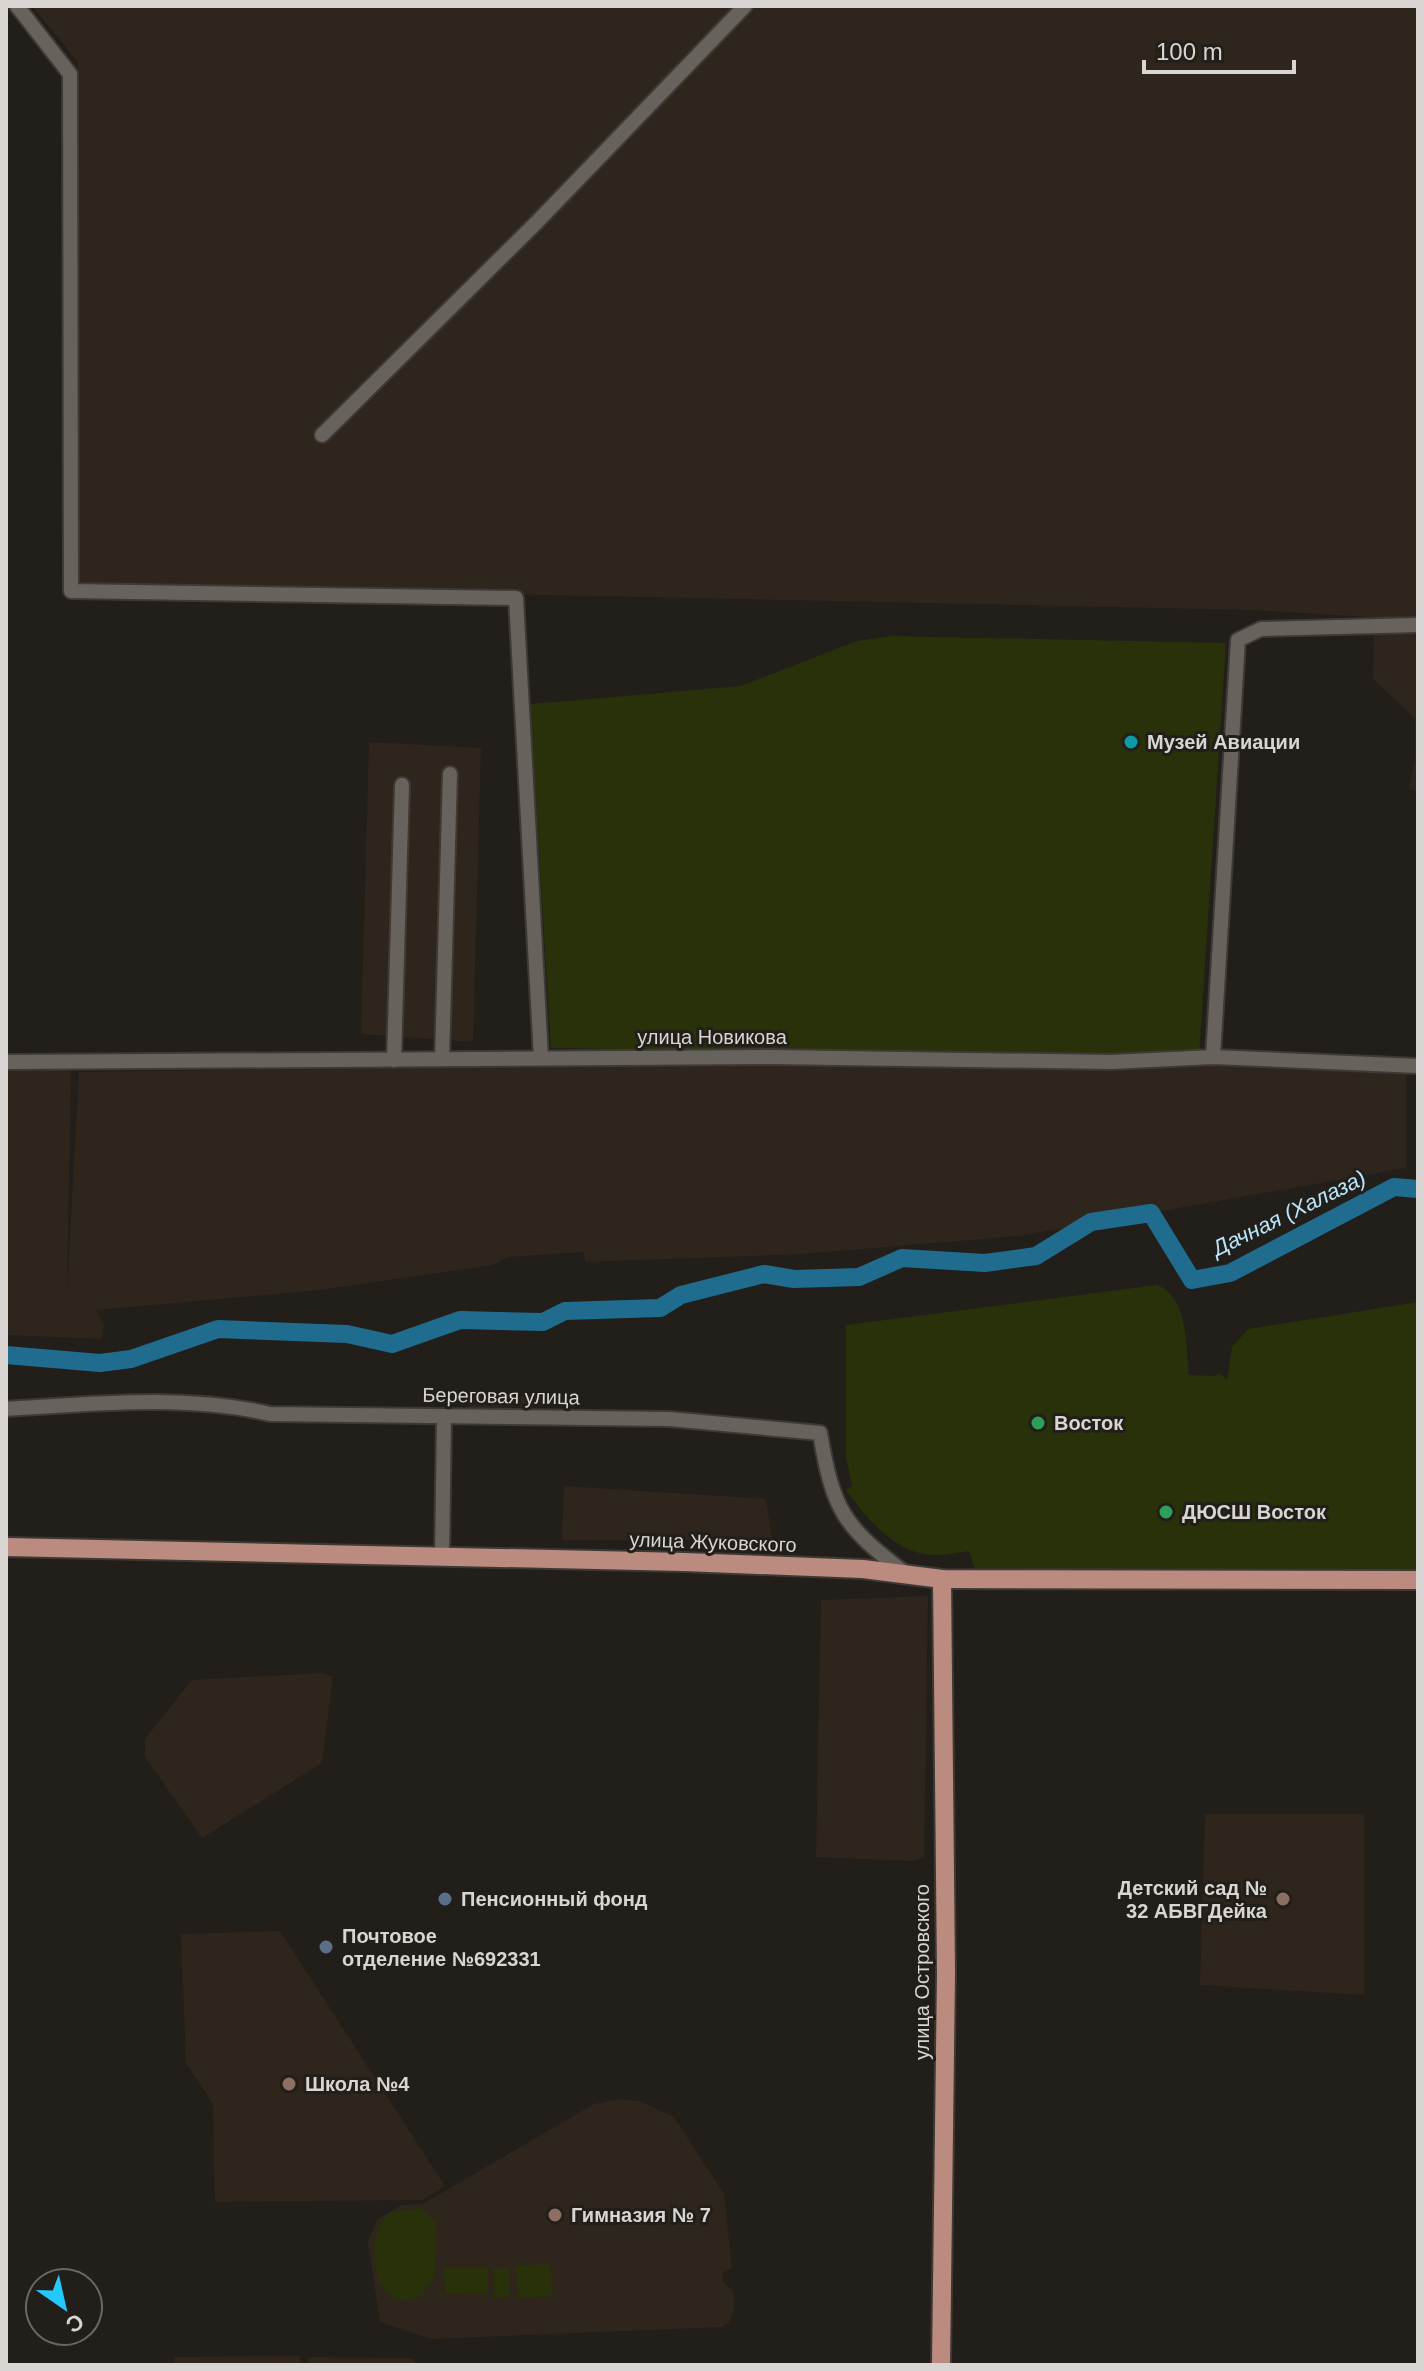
<svg xmlns="http://www.w3.org/2000/svg" width="1424" height="2371" font-family="Arial,sans-serif">
<style>
.built{fill:#2e261d}
.green{fill:#29310a}
.lines{fill:none;stroke-linecap:round;stroke-linejoin:round}
.river{stroke:#1f6c8e;stroke-width:18}
.minor-casing{stroke:#3d3936;stroke-width:18}
.major-casing{stroke:#3d3936;stroke-width:22}
.minor{stroke:#68625d;stroke-width:14}
.major{stroke:#bc8b7f;stroke-width:18}
.culture-dot{fill:#0f9aa8;stroke:#221e19;stroke-width:3}
.leisure-dot{fill:#2e9e5b;stroke:#221e19;stroke-width:3}
.service-dot{fill:#5c6f8a;stroke:#221e19;stroke-width:3}
.education-dot{fill:#8d6e63;stroke:#221e19;stroke-width:3}
.labels{text-anchor:middle;dominant-baseline:central;stroke-width:6;stroke-linejoin:round;paint-order:stroke}
.poi-label{font-size:20px;font-weight:bold;fill:#d8d5d2;stroke:#221e19;text-anchor:start}
.street-label{font-size:20px;fill:#d8d5d2;stroke:#221e19}
.water-label{font-size:22px;font-style:italic;fill:#b9e5fd;stroke:#221e19}
</style>
<rect width="100%" height="100%" fill="#221e19"/>
<g class="built">
<path d="M32 6H1418V620L1252 610 77 585 78 62Z"/>
<path d="M1418 632V792L1409 789 1415 760V718L1373 679 1374 633Z"/>
<path d="M369 742 481 748 473 1042 361 1034Z"/>
<path d="M995 1061 1406 1070V1168L1019 1236 802 1254 585 1262 584 1252 507 1257 493 1265 320 1290 96 1310 104 1324 102 1339 6 1335V1066L71 1067 67 1289 79 1072Z"/>
<path d="M552 1395V1406L468 1409 467 1398Z"/>
<path d="M564 1486 766 1499 772 1540H562Z"/>
<path d="M928 1596 924 1857 912 1861 816 1857 821 1600Z"/>
<path d="M321 1673 333 1676 322 1763 202 1838 145 1757V1739L192 1680Z"/>
<path d="M1205 1814H1364V1995L1200 1985Z"/>
<path d="M280 1931 445 2186 422 2200 215 2202 213 2104 186 2063 181 1934Z"/>
<path d="M621 2099 639 2101 674 2117 724 2194 732 2268 723 2273V2282L733 2291 734 2310 729 2322 722 2327 431 2339 380 2322 368 2242 377 2220 401 2205 423 2204 594 2104Z"/>
<path d="M300 2356 301 2365H174V2357Z"/>
<path d="M308 2357 412 2358 416 2365H308Z"/>
</g>
<g class="green">
<path d="M891 636 1226 643 1199 1057 551 1048 530 704 741 686 857 641Z"/>
<path d="M1157 1285C1189 1297 1186 1348 1189 1375L1215 1376 1219 1373 1227 1380 1232 1347 1248 1329 1418 1302V1571L975 1570 969 1551C955 1553 939 1557 924 1554 892 1549 864 1515 846 1490L852 1486 846 1457V1325Z"/>
<path d="M420 2208 436 2223 435 2276 422 2295C373 2322 360 2235 391 2212Z"/>
<path d="M550 2264 552 2296 518 2299 516 2266Z"/>
<path d="M509 2267V2297L494 2298V2268Z"/>
<path d="M444 2268H488V2293L445 2294Z"/>
</g>
<g class="lines">
<path class="river" d="M6 1355 100 1363 131 1359 218 1329 347 1334 392 1344 460 1320 543 1322 565 1311 660 1308 681 1295 764 1274 794 1279 859 1277 902 1258 985 1263 1036 1256 1091 1222 1151 1213 1192 1280 1230 1273 1394 1187 1418 1189"/>
<g class="minor-casing">
<g id="minor">
<path d="M17 6 70 74 71 591 516 598 541 1058"/>
<path d="M322 435 537 222 745 6"/>
<path d="M1213 1057 1238 640 1261 629 1418 625"/>
<path d="M442 1059 450 774"/>
<path d="M394 1060 402 785"/>
<path d="M6 1062 772 1057 1111 1062 1213 1057 1418 1066"/>
<path d="M6 1409C92 1404 185 1394 270 1414L669 1419 820 1433C833 1510 843 1526 905 1573"/>
<path d="M442 1557 444 1416"/>
</g>
</g>
<g class="major-casing">
<g id="major">
<path d="M6 1547 684 1562 863 1569 942 1579 1418 1580"/>
<path d="M941 2365 946 1973 942 1579"/>
</g>
</g>
<use href="#minor" class="minor"/>
<use href="#major" class="major"/>
</g>
<circle class="culture-dot" cx="1131" cy="742" r="8"/>
<g class="leisure-dot">
<circle cx="1038" cy="1423" r="8"/>
<circle cx="1166" cy="1512" r="8"/>
</g>
<g class="service-dot">
<circle cx="445" cy="1899" r="8"/>
<circle cx="326" cy="1947" r="8"/>
</g>
<g class="education-dot">
<circle cx="1283" cy="1899" r="8"/>
<circle cx="289" cy="2084" r="8"/>
<circle cx="555" cy="2215" r="8"/>
</g>
<g class="labels">
<g class="poi-label">
<text x="1147" y="742">Музей Авиации</text>
<text x="1054" y="1423">Восток</text>
<text x="1182" y="1512">ДЮСШ Восток</text>
<text x="1267" y="1888" text-anchor="end">Детский сад №<tspan x="1267" dy="23">32 АБВГДейка</tspan></text>
<text x="461" y="1899">Пенсионный фонд</text>
<text x="342" y="1936">Почтовое<tspan x="342" dy="23">отделение №692331</tspan></text>
<text x="305" y="2084">Школа №4</text>
<text x="571" y="2215">Гимназия № 7</text>
</g>
<g class="street-label">
<text x="712" y="1037">улица Новикова</text>
<text transform="translate(501 1396) rotate(1)">Береговая улица</text>
<text transform="translate(713 1542) rotate(2)">улица Жуковского</text>
<text transform="translate(922 1972) rotate(-90)">улица Островского</text>
</g>
<g class="water-label">
<text transform="translate(1289 1213) rotate(-26)">Дачная (Халаза)</text>
</g>
</g>
<rect width="1424" height="2371" fill="none" stroke="#d8d5d2" stroke-width="16"/>
<g transform="translate(64 2307) rotate(146)"><circle r="38" fill="#221e19" stroke="#6b6763" stroke-width="2"/>
<path d="M0-6L14 30L0 20L-14 30Z" fill="#22c9fd"/>
<text y="-12" font-size="22" font-weight="bold" text-anchor="middle" fill="#d8d5d2">С</text>
</g>
<path d="M1144 60v12h150v-12" fill="none" stroke="#d8d5d2" stroke-width="4"/>
<text x="1156" y="60" font-size="24" fill="#d8d5d2" stroke="#221e19" stroke-width="6" paint-order="stroke">100 m</text>
</svg>
